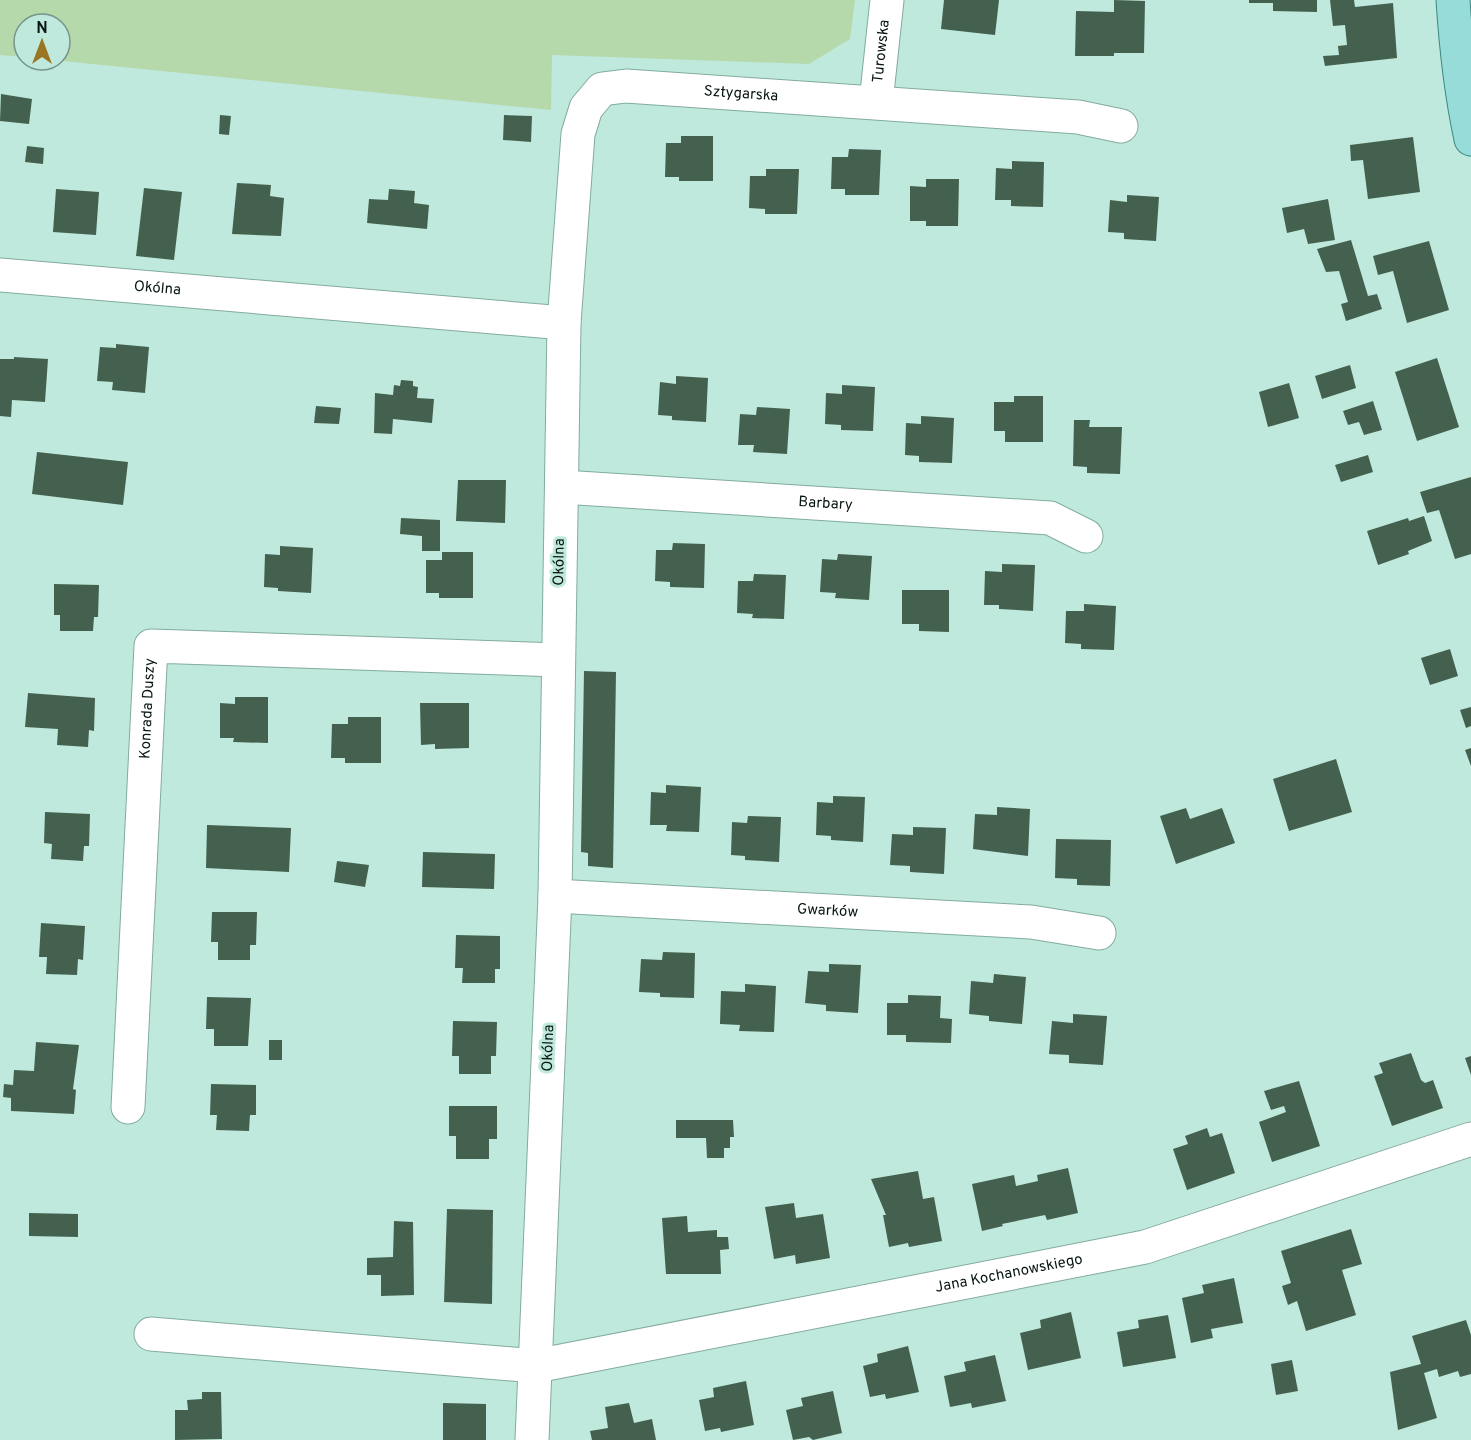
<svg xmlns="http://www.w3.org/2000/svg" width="1471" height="1440" font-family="Overpass,sans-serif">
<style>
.green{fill:#b5d9aa}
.building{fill:#44614f}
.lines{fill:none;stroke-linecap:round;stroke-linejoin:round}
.minor-casing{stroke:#83ab9f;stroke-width:35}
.major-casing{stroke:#398784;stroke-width:35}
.minor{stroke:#fff;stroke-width:33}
.major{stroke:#98dcda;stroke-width:33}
.labels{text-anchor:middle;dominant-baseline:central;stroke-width:6;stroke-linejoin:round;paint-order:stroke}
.street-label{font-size:15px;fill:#071612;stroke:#bfe9dc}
</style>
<rect width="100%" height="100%" fill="#bfe9dc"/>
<path class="green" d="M0 0H855L850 39 809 64 552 55 551 110 53 60H60V24H24V57L0 55Z"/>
<g class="building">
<path d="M944 0H999L995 35 941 29Z"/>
<path d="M1114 0 1145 1 1144 53H1114V56H1075L1076 11 1114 12Z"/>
<path d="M1249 0H1317V12L1273 11V3H1249Z"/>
<path d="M1330 0H1354L1355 7 1393 3 1397 58 1325 66 1323 56 1339 55 1338 46 1347 45 1345 25 1333 26Z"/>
<path d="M1 94 32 99 29 124 0 121Z"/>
<path d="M220 115 231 116 229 135 219 134Z"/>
<path d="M504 115 532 116 531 142 503 140Z"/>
<path d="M681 136H713V181H679V177H665L666 143H681Z"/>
<path d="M1413 137 1420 192 1368 199 1363 160 1351 161 1350 145Z"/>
<path d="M27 146 44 148 43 164 25 162Z"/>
<path d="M849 149 881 150 879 195H845V189H831L832 157H848Z"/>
<path d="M1012 161 1044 162 1043 207 1011 206V200H995L996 168 1012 169Z"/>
<path d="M766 169H799L797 214H765V209L749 208 750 176H766Z"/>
<path d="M926 179H959L958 226H926V221H910V186L926 187Z"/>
<path d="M237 183 271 185 270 196 284 198 281 236 232 234Z"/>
<path d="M144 188 182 192 174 260 136 256Z"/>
<path d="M56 189 99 192 96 235 53 232Z"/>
<path d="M389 189 415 191 414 203 429 205 427 229 367 223 369 199 388 200Z"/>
<path d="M1127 195 1159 197 1156 241 1124 239V233L1108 232 1110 200 1127 202Z"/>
<path d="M1328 199 1335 240 1308 244 1304 229 1287 233 1282 208Z"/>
<path d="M1351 240 1368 296 1377 294 1382 309 1346 321 1341 304 1348 302 1339 271 1326 272 1317 249Z"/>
<path d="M1429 241 1449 310 1407 323 1393 271 1378 275 1373 256Z"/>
<path d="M116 344 149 347 145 393 112 390 113 382 97 381 100 347 116 348Z"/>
<path d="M14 357 48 359 45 402 12 400 11 417 0 416V359H14Z"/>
<path d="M1437 358 1459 427 1417 441 1395 372Z"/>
<path d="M1350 365 1356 388 1322 399 1315 376Z"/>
<path d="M676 376 708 378 706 422 672 420V416L658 415 660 382 676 384Z"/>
<path d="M401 380 413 381V386L418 387 417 398 434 399 432 423 393 419 392 434 374 433 375 393 393 395 394 385 400 386Z"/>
<path d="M1289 383 1299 418 1268 427 1259 392Z"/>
<path d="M842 385 875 387 873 431 841 430V425L825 424 826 393 842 394Z"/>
<path d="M1014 396H1043V442H1005V431H994V402H1014Z"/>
<path d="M1373 401 1382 430 1364 435 1359 422 1348 425 1343 411Z"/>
<path d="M316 406 341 408 339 424 314 423Z"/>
<path d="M757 407 790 409 787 454 753 452 754 445H738L740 414 756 415Z"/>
<path d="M921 416 954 418 952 463 919 462V456L905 455 906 423 921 424Z"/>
<path d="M1074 420H1090L1089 427H1122L1120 474 1087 473V467L1073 466Z"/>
<path d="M37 452 128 462 123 505 32 494Z"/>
<path d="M1368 455 1373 472 1341 482 1335 465Z"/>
<path d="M1471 477V554L1455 559 1439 510 1427 513 1420 492Z"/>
<path d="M458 480H506L505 523 456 521Z"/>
<path d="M1424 516 1432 541 1408 551 1409 554 1378 565 1367 531 1408 518 1409 521Z"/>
<path d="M401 518 440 520V551H422V536L400 534Z"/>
<path d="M673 543 705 544 704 588 670 587V582L655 581 656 550H672Z"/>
<path d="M280 546 313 548 311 593 278 591V588L264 587 265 554 280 555Z"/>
<path d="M442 552H473V598H439V593H426V560H442Z"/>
<path d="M838 554 872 556 869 600 835 598 836 593 820 592 822 559 837 560Z"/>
<path d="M1002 564 1035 565 1033 611 999 609V605H984L985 571 1002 572Z"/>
<path d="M754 574 786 575 784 619 752 618 753 614 737 613 738 581H753Z"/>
<path d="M54 584 99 585 98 617H94L93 631H60V615H54Z"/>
<path d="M902 590H949V632L919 631V624H902Z"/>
<path d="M1084 604 1116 606 1114 650 1081 649V644L1065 643 1066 611H1084Z"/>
<path d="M1450 649 1458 676 1430 685 1421 658Z"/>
<path d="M584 671 616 672 613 868 588 866V853L581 852Z"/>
<path d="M28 693 95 698 94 731 89 730 88 747 57 745 58 729 25 727Z"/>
<path d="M235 697H268V743L233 742 234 738H220V703L235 704Z"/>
<path d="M420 703H469V748L435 749V744L421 745Z"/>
<path d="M1471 707V726L1466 728 1460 710Z"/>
<path d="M348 717H381V763H345V758H331L332 724H348Z"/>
<path d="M1471 748V766L1465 750Z"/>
<path d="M1336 759 1352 812 1289 831 1273 779Z"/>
<path d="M666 785 701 787 699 832 666 831 667 825H650L651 792 666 793Z"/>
<path d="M833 796 865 797 863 842 831 840V836L816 835 817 802 833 803Z"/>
<path d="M997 807 1030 809 1028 856 973 849 975 814 997 815Z"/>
<path d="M1186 808 1190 819 1222 808 1235 843 1176 864 1160 816Z"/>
<path d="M45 812 90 814 89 846H84L83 861 51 859 52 844 44 843Z"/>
<path d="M748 816 781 817 779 862 745 860V856L731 855 732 822 747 823Z"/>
<path d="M207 825 291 828 289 872 206 868Z"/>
<path d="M913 827 946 828 944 874 910 872V866L890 865 892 834 913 835Z"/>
<path d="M1056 839 1111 840 1110 886 1077 885V879L1055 878Z"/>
<path d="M423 852 495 854 494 889 422 887Z"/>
<path d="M337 861 369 865 365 887 334 882Z"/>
<path d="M212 912H257L256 945H250V960H218V942H211Z"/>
<path d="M41 923 85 926 83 960 78 959 77 975 46 974 47 957H39Z"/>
<path d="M456 935 500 936V969H495V983H462L463 968H455Z"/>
<path d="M663 952 695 953 694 998 660 997V993L639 992 641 959 662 960Z"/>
<path d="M829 964 861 965 858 1013 826 1011V1005L805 1003 808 971 829 972Z"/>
<path d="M994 974 1026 977 1022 1024 989 1021V1016L969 1014 971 981 993 983Z"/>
<path d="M745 984 776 986 774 1032 739 1031 740 1025 720 1024 721 991 745 992Z"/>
<path d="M908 995 941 996 940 1018 952 1019 951 1043 906 1042V1035H887V1003H908Z"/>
<path d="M207 997 251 998 248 1046H214V1029H206Z"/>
<path d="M1073 1014 1107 1016 1103 1065 1069 1063V1055L1049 1054 1052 1021 1073 1023Z"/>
<path d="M453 1021 497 1022 496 1056H491V1074H459V1056H452Z"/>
<rect x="269" y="1040" width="13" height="20"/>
<path d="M36 1042 79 1045 73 1089 76 1090 74 1114 11 1111V1098L3 1097 4 1084 13 1085 14 1070 34 1071Z"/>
<path d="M1411 1053 1421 1080 1425 1083 1433 1080 1443 1108 1392 1126 1374 1076 1383 1073 1379 1063Z"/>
<path d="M1471 1056V1075L1465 1058Z"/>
<path d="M1299 1081 1320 1146 1272 1162 1259 1122 1286 1112 1284 1106 1271 1110 1264 1091Z"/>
<path d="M211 1084 256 1085V1115H250L249 1131 216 1130 217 1115H210Z"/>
<path d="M449 1106H497V1139H489V1159H456V1136H449Z"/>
<path d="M676 1120H733L734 1137H730V1148H724V1158H707L706 1138H676Z"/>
<path d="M1207 1128 1210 1137 1222 1133 1235 1173 1187 1190 1173 1149 1188 1144 1185 1136Z"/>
<path d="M1068 1168 1078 1213 1047 1220 1045 1215 1002 1224 1003 1226 982 1231 972 1184 1014 1175 1016 1186 1038 1181 1037 1175Z"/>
<path d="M918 1171 923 1199 934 1197 942 1241 909 1247 908 1243 889 1247 883 1215H886L871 1179Z"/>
<path d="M794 1203 796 1218 823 1214 830 1258 796 1264 795 1255 774 1259 765 1207Z"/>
<path d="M447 1209 493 1210 492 1304 444 1302Z"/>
<path d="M29 1213 78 1214V1237L29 1236Z"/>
<path d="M687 1216 688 1232 717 1230V1237H728L729 1249 720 1250 721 1274H666L662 1218Z"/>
<path d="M394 1221 413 1222 414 1295 381 1296V1275H367V1258L393 1257Z"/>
<path d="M1351 1229 1362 1264 1342 1270 1356 1315 1306 1331 1297 1301 1288 1305 1282 1286 1291 1283 1281 1251Z"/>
<path d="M1234 1278 1243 1323 1211 1329 1213 1338 1191 1343 1182 1298 1204 1293 1202 1285Z"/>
<path d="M1071 1312 1081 1358 1028 1370 1020 1333 1041 1328 1040 1320Z"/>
<path d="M1168 1315 1176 1358 1123 1367 1117 1332 1139 1328 1138 1320Z"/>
<path d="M1466 1320 1471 1335V1374L1460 1377 1458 1371 1439 1377 1437 1369 1424 1373 1437 1418 1398 1430 1390 1372 1421 1364 1412 1336Z"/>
<path d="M908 1346 919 1392 886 1399 885 1394 870 1397 863 1366 878 1362 877 1354Z"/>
<path d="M995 1355 1006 1401 972 1408 971 1403 950 1407 944 1376 966 1371 964 1362Z"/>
<path d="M1292 1360 1298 1391 1276 1395 1271 1364Z"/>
<path d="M746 1381 754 1425 721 1432 720 1428 705 1431 699 1400 714 1397 713 1388Z"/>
<path d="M833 1391 842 1433 813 1440 809 1437 793 1440 786 1410 803 1406 801 1398Z"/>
<path d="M202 1392H221L222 1439 175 1440V1410H188L187 1400 202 1399Z"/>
<path d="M443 1403 486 1404V1440H443Z"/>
<path d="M629 1403 634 1423 652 1419 656 1440H592L590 1431 608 1428 605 1407Z"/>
</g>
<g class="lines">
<g class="minor-casing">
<g id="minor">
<path id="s1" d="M876 102 887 0"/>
<path id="s2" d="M0 275 564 323 555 896 532 1440"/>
<path id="s3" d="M564 323 578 134 586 108 602 89 626 86 1078 117 1121 126"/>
<path id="s4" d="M562 487 1050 518 1086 536"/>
<path id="s5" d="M555 896 1031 922 1099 933"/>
<path id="s6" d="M128 1107 151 646 558 660"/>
<path id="s7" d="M151 1334 536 1366 1145 1247 1471 1139"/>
</g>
</g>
<g class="major-casing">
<path id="major" d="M1453 0C1456 47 1461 93 1471 139"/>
</g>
<use href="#minor" class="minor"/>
<use href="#major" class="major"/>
</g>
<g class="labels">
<g class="street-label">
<text stroke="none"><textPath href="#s1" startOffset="51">Turowska</textPath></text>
<text stroke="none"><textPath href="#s3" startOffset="381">Sztygarska</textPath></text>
<text stroke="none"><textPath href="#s2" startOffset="158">Okólna</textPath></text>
<text stroke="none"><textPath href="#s4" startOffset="264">Barbary</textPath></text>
<text transform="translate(560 562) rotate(-89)">Okólna</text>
<text stroke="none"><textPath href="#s6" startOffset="399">Konrada Duszy</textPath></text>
<text stroke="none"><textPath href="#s5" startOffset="273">Gwarków</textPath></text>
<text transform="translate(549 1048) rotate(-88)">Okólna</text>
<text stroke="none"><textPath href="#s7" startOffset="868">Jana Kochanowskiego</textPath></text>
</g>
</g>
<g transform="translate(42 42)"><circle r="28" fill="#bfe9dc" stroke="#75958b" stroke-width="1.5"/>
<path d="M0-4.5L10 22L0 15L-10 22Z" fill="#9b7622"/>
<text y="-9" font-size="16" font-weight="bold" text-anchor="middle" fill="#071612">N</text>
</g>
</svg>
